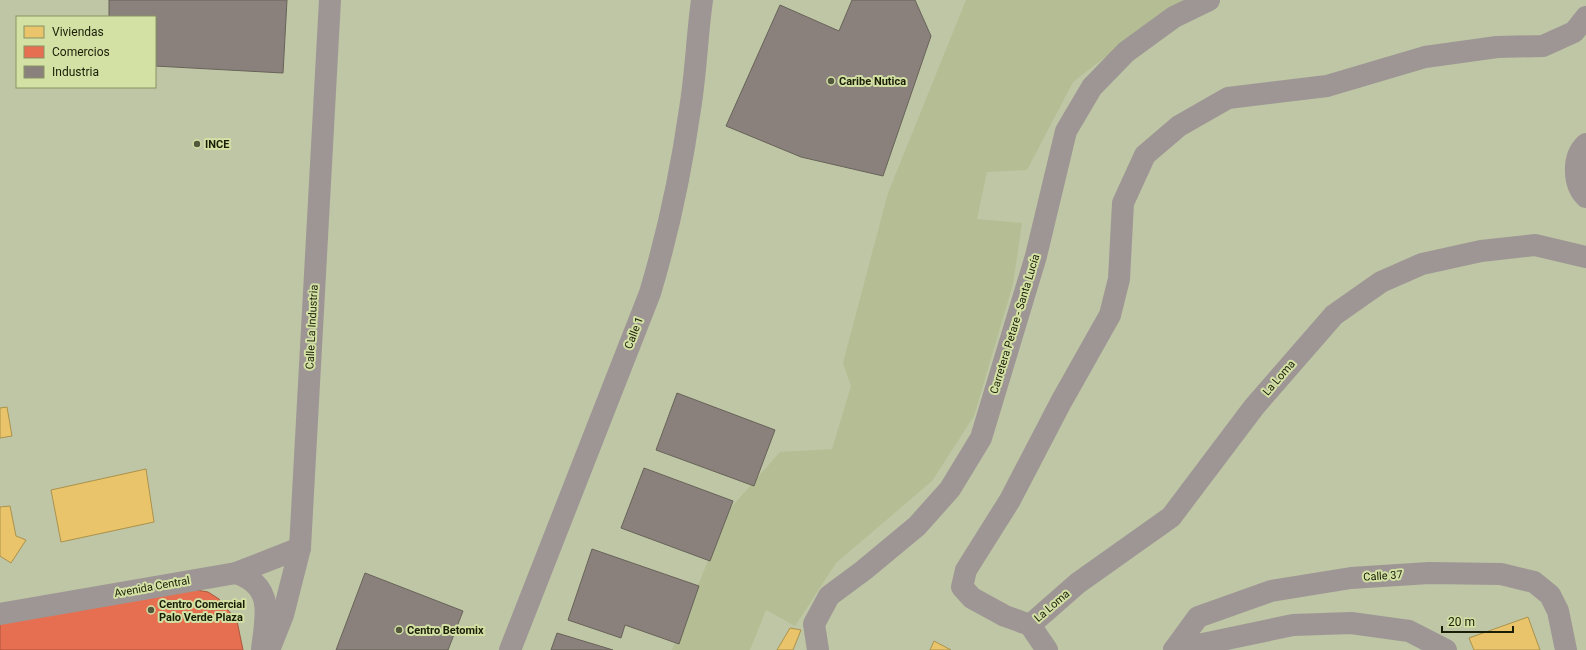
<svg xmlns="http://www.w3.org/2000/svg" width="1586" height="650" font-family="Roboto,sans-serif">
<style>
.green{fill:#b4bd93}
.homes{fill:#e9c46a;stroke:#ab924c}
.shops{fill:#e76f51;stroke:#aa573b}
.industry{fill:#8a817c;stroke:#686359}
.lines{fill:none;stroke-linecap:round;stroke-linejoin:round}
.minor{stroke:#9e9694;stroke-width:22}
.poi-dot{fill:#54593e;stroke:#d3e1a4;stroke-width:1.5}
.labels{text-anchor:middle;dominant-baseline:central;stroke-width:4;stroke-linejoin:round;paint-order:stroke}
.poi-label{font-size:11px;font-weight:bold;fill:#1a1e07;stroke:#d3e1a4;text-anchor:start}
.street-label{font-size:11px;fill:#1a1e07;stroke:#d3e1a4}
</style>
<rect width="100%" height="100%" fill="#bfc6a5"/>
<path class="green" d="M966 0H1190L1153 20 1073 82 1027 170 987 172 977 219 1022 223 1013 284 974 416 932 481 836 563 795 626 766 610 750 650H672L728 511 780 452 832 449 851 386 843 363 888 193Z"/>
<g class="homes">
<path d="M7 407 12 436 0 438V408Z"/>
<path d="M146 469 154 522 61 542 51 490Z"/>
<path d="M10 506 16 536 26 540 11 563 0 556V507Z"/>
<path d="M1528 617 1540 650H1474L1469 638Z"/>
<path d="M790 628 801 630 793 650H777Z"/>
<path d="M934 641 951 650H930Z"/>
</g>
<path class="shops" d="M190 589 208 592 219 599 237 621 243 650H0V624Z"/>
<g class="industry">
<path d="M109 0H287L283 73 155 66V17H109Z"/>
<path d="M852 0H915L931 36 883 176 801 157 726 126 780 5 839 31Z"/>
<path d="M677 393 775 430 754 486 656 450Z"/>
<path d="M644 468 733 501 710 561 621 528Z"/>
<path d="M592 549 699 586 679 644 625 625 621 638 568 620Z"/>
<path d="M365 573 463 611 448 650H336Z"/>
<path d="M557 633 613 650H551Z"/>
</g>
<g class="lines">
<g class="minor">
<path d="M1586 144C1572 157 1573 184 1586 197"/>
<path d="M236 573C275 586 266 616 262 649"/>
<path d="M0 614 236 573 300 548"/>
<path d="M1030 625 1078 583 1171 517 1254 407 1334 315 1381 282 1422 264 1481 251 1535 245 1586 257"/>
<path d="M269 650 283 615 300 548 330 0"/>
<path d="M510 650 650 293C668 233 681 172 690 109 696 73 697 36 702 0"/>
<path d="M818 650 814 624 829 596 864 570 917 526 950 489 981 438 1036 256 1066 131 1092 87 1126 52 1174 17 1209 0"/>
<path d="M1047 650 1030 625 1005 616 972 598 962 587 966 570 1010 500 1061 402 1110 315 1119 279 1123 203 1145 155 1179 126 1228 98 1327 86 1425 57 1497 47 1543 46 1574 32 1586 17"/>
<path d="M1174 650 1198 617 1271 591 1351 578 1429 573 1501 574 1534 582 1550 595 1558 611 1566 650"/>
<path d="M1174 650 1293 625 1351 623 1409 631 1446 650"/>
</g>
</g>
<g class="poi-dot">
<circle cx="831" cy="81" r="4"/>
<circle cx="197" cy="144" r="4"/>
<circle cx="151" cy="610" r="4"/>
<circle cx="399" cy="630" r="4"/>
</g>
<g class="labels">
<g class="poi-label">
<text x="839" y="81">Caribe Nutica</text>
<text x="205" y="144">INCE</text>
<text x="159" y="604">Centro Comercial<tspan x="159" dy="13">Palo Verde Plaza</tspan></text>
<text x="407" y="630">Centro Betomix</text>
</g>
<g class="street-label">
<text transform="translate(1015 324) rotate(-73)">Carretera Petare - Santa Lucía</text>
<text transform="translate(312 327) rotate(-87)">Calle La Industria</text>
<text transform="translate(634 333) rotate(-69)">Calle 1</text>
<text transform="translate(1279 378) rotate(-49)">La Loma</text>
<text transform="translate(1383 576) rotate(-4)">Calle 37</text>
<text transform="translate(152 587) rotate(-10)">Avenida Central</text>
<text transform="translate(1052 606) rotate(-41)">La Loma</text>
</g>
</g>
<rect x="16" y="16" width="140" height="72" fill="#d3e1a4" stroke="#899365"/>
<rect x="24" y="26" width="20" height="12" fill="#e9c46a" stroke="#899365"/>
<text x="52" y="36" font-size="12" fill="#1a1e07">Viviendas</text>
<rect x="24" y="46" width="20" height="12" fill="#e76f51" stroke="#899365"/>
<text x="52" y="56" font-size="12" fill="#1a1e07">Comercios</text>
<rect x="24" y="66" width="20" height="12" fill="#8a817c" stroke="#899365"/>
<text x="52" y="76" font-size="12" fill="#1a1e07">Industria</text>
<path d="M1442 626v6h71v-6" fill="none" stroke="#1a1e07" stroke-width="2"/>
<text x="1448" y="626" font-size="12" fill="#1a1e07" stroke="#d3e1a4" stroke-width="3" paint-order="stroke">20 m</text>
</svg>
